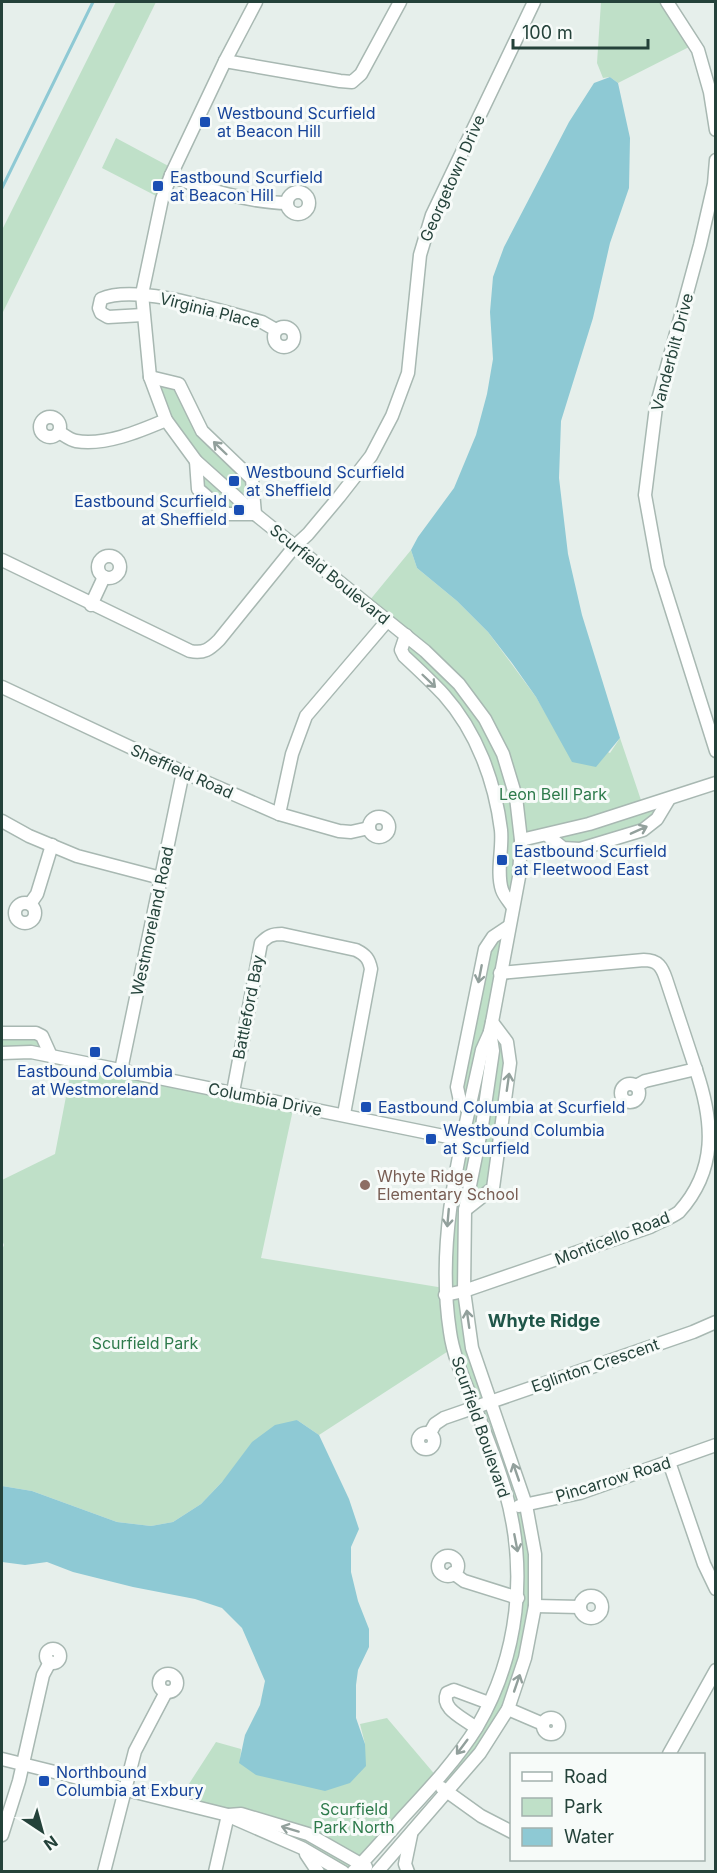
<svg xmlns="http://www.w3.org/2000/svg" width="717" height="1873" font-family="Inter,sans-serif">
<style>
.green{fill:#bfe0c8}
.water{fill:#8ec9d4}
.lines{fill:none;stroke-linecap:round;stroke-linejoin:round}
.stream{stroke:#8ec9d4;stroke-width:3}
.minor-casing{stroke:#a8b8b2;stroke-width:15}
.minor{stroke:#fff;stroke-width:12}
.oneway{stroke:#92a09c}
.transit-dot{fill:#1a4fb4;stroke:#f7fbf9;stroke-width:2}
.education-dot{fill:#8d6e63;stroke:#f7fbf9;stroke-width:2}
.labels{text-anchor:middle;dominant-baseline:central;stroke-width:6;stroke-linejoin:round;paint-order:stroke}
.transit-label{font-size:16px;fill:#164399;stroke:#f7fbf9;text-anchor:start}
.street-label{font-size:16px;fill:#24423a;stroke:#f7fbf9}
.park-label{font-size:16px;fill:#2d7a4b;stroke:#f7fbf9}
.education-label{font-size:16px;fill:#785e54;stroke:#f7fbf9;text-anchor:start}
.neighbourhood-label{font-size:18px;font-weight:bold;fill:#1f5548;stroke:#f7fbf9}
</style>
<rect width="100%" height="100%" fill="#e6efeb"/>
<g class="green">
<path d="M116 2H156L2 314V230Z"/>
<path d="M601 2H660L691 46 618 83 610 77 603 78 597 63Z"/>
<path d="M116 138 174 169 162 199 102 168Z"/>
<path d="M150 377 179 384 203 431 252 479 255 514H227L198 489 196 461 166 420Z"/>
<path d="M411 550 417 568 457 601 488 632 536 697 554 728 610 753 620 738 643 806 669 799 657 819 580 849 547 835 522 840 512 906 503 892 501 830 470 731 404 656 406 634 365 606Z"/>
<path d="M508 927 492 1022 507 1042 493 1188 465 1210 472 1348 526 1505 535 1606 508 1709 447 1792 438 1778 353 1871 302 1848 184 1804 185 1790 216 1742 241 1749 240 1763 365 1744 360 1724 387 1718 437 1777 489 1703 518 1598 505 1491 453 1348 319 1435 297 1420 222 1482 201 1504 173 1522 151 1526 117 1522 32 1491 2 1486V1250L4 1245 2 1240V1180L55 1154 73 1060 294 1105 261 1258 444 1288 466 1122 460 1101 485 949Z"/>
<path d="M2 1033H36L51 1056 2 1053Z"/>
</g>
<g class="water">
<path d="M610 77 618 83 630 138 629 188 610 243 593 318 561 421 559 478 568 554 582 615 620 738 596 767 572 762 536 697 512 663 488 632 457 601 417 568 411 550 418 537 454 488 476 435 487 394 493 359 490 312 493 277 504 247 569 122 594 83Z"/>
<path d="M297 1420 319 1435 349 1499 359 1529 351 1547V1572L358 1601 369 1629V1647L358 1670 356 1685V1718L365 1744 366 1766 350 1783 325 1791 256 1775 239 1763 245 1735 260 1705 265 1681 242 1628 222 1608 195 1599 133 1587 73 1572 47 1562 25 1565 2 1562V1486L32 1491 117 1522 151 1526 173 1522 201 1504 222 1482 252 1442 275 1425Z"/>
</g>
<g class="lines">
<path class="stream" d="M2 188 93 2"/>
<g class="minor-casing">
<g id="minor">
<path d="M256 2 225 61 171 175 162 199 142 294 150 377 166 420 196 461 255 514 425 651 459 684 485 719 503 754 516 797 521 840 519 877 492 1022 490 1031 493 1051 482 1126 465 1210 464 1291 472 1348 526 1505 535 1554V1606L525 1658 508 1709 480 1753 377 1872"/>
<path d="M667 2 698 50 710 92 716 130"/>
<path d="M225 61 340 81 352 82 361 74 400 2"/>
<path d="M716 160 714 184 700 245 656 407 645 495 658 567 716 751"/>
<path d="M171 175C198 189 256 203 287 203"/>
<circle cx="298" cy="203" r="11"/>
<path d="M143 315 108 317 101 313 99 308 101 299C137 283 223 312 262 322L276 330"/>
<circle cx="284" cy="337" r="10"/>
<path d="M150 377 179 384 202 431 252 479 255 514H227L198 489 196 461"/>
<circle cx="50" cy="427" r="10"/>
<path d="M59 432C64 435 70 440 76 441 105 446 140 431 166 420"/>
<circle cx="109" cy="567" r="11"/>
<path d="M2 560 190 651C204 654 210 649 219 640L295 546 308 534 339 497 371 456 392 416 408 373 420 255 432 215 534 2"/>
<path d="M91 605 104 577"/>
<path d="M406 635 401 650 404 656C418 669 432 682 444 695 477 732 495 782 501 830 503 849 496 872 502 890 504 896 509 901 512 906"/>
<path d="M2 687 183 772 279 814 339 831 351 832 369 828"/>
<path d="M279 814 292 754 306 716 387 621"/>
<circle cx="379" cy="827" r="10"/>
<path d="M2 821 29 836 77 856 161 878"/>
<path d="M547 835 563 848 580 849 643 830 657 819 669 799"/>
<path d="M521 840 589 824 716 783"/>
<circle cx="25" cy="913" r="10"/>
<path d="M30 904 37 894 52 845"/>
<path d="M2 1033H36L42 1036 51 1056"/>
<path d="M2 1053 31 1052 51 1056 468 1141"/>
<path d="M121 1070 183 772"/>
<circle cx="630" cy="1093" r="9"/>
<path d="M636 1086 645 1081 696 1069"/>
<path d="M233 1092 261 943C268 936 272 934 282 934L356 950C366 955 369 959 371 969L344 1114"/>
<path d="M469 1111 460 1101 457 1087 485 949 493 937 508 927"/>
<path d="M465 1210 493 1188 510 1063 507 1042 492 1022"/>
<path d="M445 1295 464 1291 650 1227C659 1222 671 1218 679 1212 717 1170 714 1123 696 1070 686 1040 676 1009 666 979 662 967 658 960 644 960L500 973"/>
<circle cx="426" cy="1441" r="8"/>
<path d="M430 1433 435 1424 444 1418 693 1332 716 1322"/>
<path d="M669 1462 704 1564 716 1589"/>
<path d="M519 1506 580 1493 716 1445"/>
<circle cx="448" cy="1566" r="10"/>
<path d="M453 1573 464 1581 518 1598"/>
<circle cx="591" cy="1607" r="11"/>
<path d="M535 1606 580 1607"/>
<circle cx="53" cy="1656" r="7"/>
<circle cx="168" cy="1683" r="9"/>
<path d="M508 1709 543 1724"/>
<circle cx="551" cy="1726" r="8"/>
<path d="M476 1728C464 1718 440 1709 447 1693L454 1690 489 1703"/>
<path d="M669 1754 716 1670"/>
<path d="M2 1759 228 1815 241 1814 308 1834 366 1867"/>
<path d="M442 1788 481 1816 512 1832"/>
<path d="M231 1817 302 1848 343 1872"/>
<path d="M2 1835 19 1781 43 1675 50 1662"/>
<path d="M306 1854 318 1872"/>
<path d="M104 1872 135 1751 166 1692"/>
<path d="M215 1872 228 1815"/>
<path d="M353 1872C371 1854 388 1834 405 1815 431 1787 457 1759 477 1727 519 1655 528 1570 505 1490 496 1459 483 1427 471 1397 462 1376 453 1354 450 1332 435 1236 462 1143 482 1050L490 1032"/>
<path d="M408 1872 405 1864 411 1835"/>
</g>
</g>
<use href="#minor" class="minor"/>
</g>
<defs><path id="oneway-shaft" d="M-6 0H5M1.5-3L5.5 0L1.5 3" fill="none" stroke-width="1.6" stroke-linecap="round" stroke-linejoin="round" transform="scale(1.5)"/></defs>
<g class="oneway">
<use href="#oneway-shaft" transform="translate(220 448) rotate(-136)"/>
<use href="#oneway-shaft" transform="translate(429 681) rotate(44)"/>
<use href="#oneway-shaft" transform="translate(639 830) rotate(-24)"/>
<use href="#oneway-shaft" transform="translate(480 974) rotate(101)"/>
<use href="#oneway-shaft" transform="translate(508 1082) rotate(-82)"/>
<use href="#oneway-shaft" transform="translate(448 1218) rotate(95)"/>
<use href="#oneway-shaft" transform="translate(468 1319) rotate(-98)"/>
<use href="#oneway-shaft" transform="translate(516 1472) rotate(-109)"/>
<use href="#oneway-shaft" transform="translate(516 1543) rotate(79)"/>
<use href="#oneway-shaft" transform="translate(517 1683) rotate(-71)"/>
<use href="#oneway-shaft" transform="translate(462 1747) rotate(127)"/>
<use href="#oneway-shaft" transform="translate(290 1829) rotate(-163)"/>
</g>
<g class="transit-dot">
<rect x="199" y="116" width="12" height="12" rx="3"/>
<rect x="152" y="180" width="12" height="12" rx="3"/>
<rect x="228" y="475" width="12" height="12" rx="3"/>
<rect x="233" y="504" width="12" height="12" rx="3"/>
<rect x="496" y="854" width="12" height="12" rx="3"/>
<rect x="89" y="1046" width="12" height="12" rx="3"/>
<rect x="360" y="1101" width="12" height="12" rx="3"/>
<rect x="425" y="1133" width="12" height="12" rx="3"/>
<rect x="38" y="1775" width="12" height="12" rx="3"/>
</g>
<circle class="education-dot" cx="365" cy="1185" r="6"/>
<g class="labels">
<g class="transit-label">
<text x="217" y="113">Westbound Scurfield<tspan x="217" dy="18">at Beacon Hill</tspan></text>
<text x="170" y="177">Eastbound Scurfield<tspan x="170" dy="18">at Beacon Hill</tspan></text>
<text x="246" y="472">Westbound Scurfield<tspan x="246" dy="18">at Sheffield</tspan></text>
<text x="227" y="501" text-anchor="end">Eastbound Scurfield<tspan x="227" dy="18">at Sheffield</tspan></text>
<text x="514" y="851">Eastbound Scurfield<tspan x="514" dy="18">at Fleetwood East</tspan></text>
<text x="95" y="1071" text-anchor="middle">Eastbound Columbia<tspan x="95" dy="18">at Westmoreland</tspan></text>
<text x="378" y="1107">Eastbound Columbia at Scurfield</text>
<text x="443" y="1130">Westbound Columbia<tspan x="443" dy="18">at Scurfield</tspan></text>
<text x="56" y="1772">Northbound<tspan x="56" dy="18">Columbia at Exbury</tspan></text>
</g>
<g class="street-label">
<text transform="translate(452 178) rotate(-66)">Georgetown Drive</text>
<text transform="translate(210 310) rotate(14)">Virginia Place</text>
<text transform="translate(672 352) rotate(-75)">Vanderbilt Drive</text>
<text transform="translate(330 574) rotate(39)">Scurfield Boulevard</text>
<text transform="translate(182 771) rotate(24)">Sheffield Road</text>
<text transform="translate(152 921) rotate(-78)">Westmoreland Road</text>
<text transform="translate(248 1007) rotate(-79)">Battleford Bay</text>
<text transform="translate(265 1099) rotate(11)">Columbia Drive</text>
<text transform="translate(612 1238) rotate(-21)">Monticello Road</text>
<text transform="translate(595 1365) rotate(-19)">Eglinton Crescent</text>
<text transform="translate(481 1427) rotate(71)">Scurfield Boulevard</text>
<text transform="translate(613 1479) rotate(-17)">Pincarrow Road</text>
</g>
<g class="park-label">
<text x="553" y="794">Leon Bell Park</text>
<text x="145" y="1343">Scurfield Park</text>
<text x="354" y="1809">Scurfield<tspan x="354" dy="18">Park North</tspan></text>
</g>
<g class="education-label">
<text x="377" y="1176">Whyte Ridge<tspan x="377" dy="18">Elementary School</tspan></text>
</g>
<g class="neighbourhood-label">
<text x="544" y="1320">Whyte Ridge</text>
</g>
</g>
<rect width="717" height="1873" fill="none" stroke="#24423a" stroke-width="6"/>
<rect x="510" y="1753" width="195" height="108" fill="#f7fbf9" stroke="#a3b1ad" stroke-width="1.5"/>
<rect x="522" y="1772" width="30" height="9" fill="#ffffff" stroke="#a3b1ad" stroke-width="1.5"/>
<text x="564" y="1783" font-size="18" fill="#24423a">Road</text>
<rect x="522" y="1798" width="30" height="18" fill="#bfe0c8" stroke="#a3b1ad" stroke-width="1.5"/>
<text x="564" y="1813" font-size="18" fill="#24423a">Park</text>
<rect x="522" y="1828" width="30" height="18" fill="#8ec9d4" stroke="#a3b1ad" stroke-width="1.5"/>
<text x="564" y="1843" font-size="18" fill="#24423a">Water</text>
<g transform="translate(42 1831) rotate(144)" stroke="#f7fbf9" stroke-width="4.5" paint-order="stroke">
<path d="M0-4.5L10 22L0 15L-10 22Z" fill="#24423a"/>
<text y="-9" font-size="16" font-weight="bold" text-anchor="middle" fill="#24423a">N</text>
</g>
<path d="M513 39v9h135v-9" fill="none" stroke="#24423a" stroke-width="3"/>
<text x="522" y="39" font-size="18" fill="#24423a" stroke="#f7fbf9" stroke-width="4.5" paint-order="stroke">100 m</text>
</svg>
